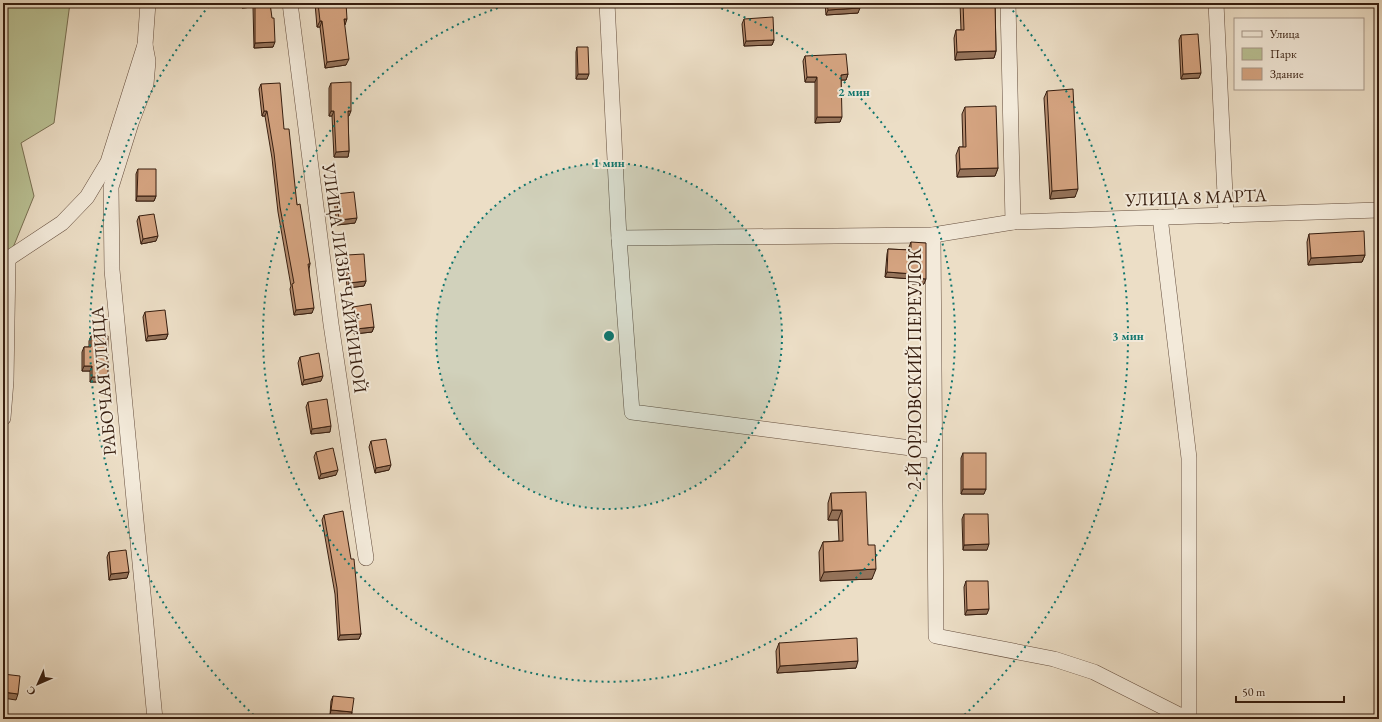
<svg xmlns="http://www.w3.org/2000/svg" width="1382" height="722" font-family="'EB Garamond',serif">
<style>
.green{fill:#b9c194;stroke:#786f52}
.lines{fill:none;stroke-linecap:round;stroke-linejoin:round}
.minor-casing{stroke:#644d3d;stroke-width:16}
.minor{stroke:#f3eada;stroke-width:15}
.wall{fill:#b78d6f;stroke:#361d0f}
.shaded-wall{fill:#95735a;stroke:#361d0f}
.building{fill:#d5a481;stroke:#361d0f}
.ring{fill:none;stroke:#0f766e;stroke-width:2;stroke-dasharray:2 4}
.labels{text-anchor:middle;dominant-baseline:central;stroke-width:4;stroke-linejoin:round;paint-order:stroke}
.street-label{font-size:18px;fill:#361d0f;stroke:#f3eada}
.centre{fill:#0f766e;stroke:#f3eada;stroke-width:2}
.ring-label{font-size:12px;text-anchor:middle;font-weight:bold;fill:#0f766e;stroke:#f3eada;stroke-width:4;stroke-linejoin:round;paint-order:stroke}
</style>
<rect width="100%" height="100%" fill="#ecdec6"/>
<filter id="stains"><feTurbulence type="fractalNoise" baseFrequency=".005" numOctaves="4"/><feColorMatrix values="0 0 0 0 .2 0 0 0 0 .09 0 0 0 0 .02 0 0 0 .5 -.17"/></filter>
<radialGradient id="worn" r=".72"><stop offset=".6" stop-color="#630" stop-opacity="0"/><stop offset="1" stop-color="#630" stop-opacity=".3"/></radialGradient>
<path class="green" d="M3 3H70L54 123 21 143 34 196 8 260 3 262Z"/>
<g class="lines">
<g class="minor-casing">
<g id="minor">
<path d="M290 3 331 324 366 558"/>
<path d="M607 3 619 238 632 412 934 451"/>
<path d="M1008 3 1013 222 933 235 936 636 1054 659 1094 672 1187 719"/>
<path d="M1216 3 1226 216"/>
<path d="M145 45 148 61 146 84 131 123 111 187 112 270 155 719"/>
<path d="M1160 217 1189 458V719"/>
<path d="M1013 222 1379 210"/>
<path d="M619 238 933 235"/>
<path d="M3 262 62 223 87 197 108 162 145 45 148 3"/>
<path d="M3 418 6 381 8 260"/>
</g>
</g>
<use href="#minor" class="minor"/>
</g>
<g class="wall">
<path d="M241 3H270L273 47 254 48 253 7 242 8Z"/>
<path d="M315 3H346L344 25 346 65 325 68 320 27H317Z"/>
<path d="M825 3H859L858 13 826 15Z"/>
<path d="M960 3H995L996 51 994 58 955 60 954 38 956 30H961Z"/>
<path d="M744 19 774 40 772 45 744 46 742 24Z"/>
<path d="M1181 35 1199 78 1181 79 1179 40Z"/>
<path d="M577 47 587 79H576V52Z"/>
<path d="M805 56 848 74 846 80H841L840 122 815 123V82H805L803 61Z"/>
<path d="M331 83 349 116H348L349 151 348 157H334L332 116H329V88Z"/>
<path d="M261 84 284 129 297 205 310 264 309 269 312 313 294 315 290 289 291 286 278 212 272 158 265 116H262L259 89Z"/>
<path d="M1047 91 1075 197 1050 199 1044 98Z"/>
<path d="M965 107 998 168 995 176 957 177 956 155 959 147H963L962 114Z"/>
<path d="M138 169 156 196 154 201H136V174Z"/>
<path d="M336 194 355 223 337 225 334 200Z"/>
<path d="M139 216 156 241 141 244 137 221Z"/>
<path d="M1309 234 1365 255 1362 262 1308 265 1307 242Z"/>
<path d="M911 242 924 284H912V279L885 277 887 254 888 249 909 250V247Z"/>
<path d="M347 255 366 281 364 286 347 288 345 260Z"/>
<path d="M353 307 374 327 372 332 354 334 351 312Z"/>
<path d="M145 312 168 334 166 339 146 341 143 317Z"/>
<path d="M91 336 106 382H90V371H82V352L84 347H89V341Z"/>
<path d="M300 357 321 381 302 385 298 363Z"/>
<path d="M308 402 330 432 311 434 306 407Z"/>
<path d="M371 441 389 470 375 473 369 447Z"/>
<path d="M316 452 336 475 319 479 314 457Z"/>
<path d="M963 453 984 494H961V458Z"/>
<path d="M831 493 868 545 872 579 820 581 819 552 823 542 839 541 838 520H828V503Z"/>
<path d="M964 514 987 550H963L962 519Z"/>
<path d="M324 515 361 634 359 639 338 640 335 594 322 520Z"/>
<path d="M109 552 127 578 109 580 107 557Z"/>
<path d="M966 581 987 614 965 615 964 587Z"/>
<path d="M779 643 856 668 777 673 776 651Z"/>
<path d="M333 696 352 712 351 717 330 715 331 701Z"/>
</g>
<g class="shaded-wall">
<path d="M243 3H254L253 7 242 8Z"/>
<path d="M860 8 858 13 826 15 828 10Z"/>
<path d="M344 19H347L345 25Z"/>
<path d="M320 21H322L320 27H317Z"/>
<path d="M774 40 772 45 744 46 746 41Z"/>
<path d="M275 42 273 47 254 48 255 43Z"/>
<path d="M996 51 994 58 955 60 957 52Z"/>
<path d="M349 59 346 65 325 68 327 62Z"/>
<path d="M1201 73 1199 78 1181 79 1183 74Z"/>
<path d="M578 74H589L587 79H576Z"/>
<path d="M848 74 846 80H839L841 75Z"/>
<path d="M807 77H817L815 82H805Z"/>
<path d="M264 111H267L265 116H262Z"/>
<path d="M331 111H334L332 116H329Z"/>
<path d="M348 111H351L349 116H346Z"/>
<path d="M817 117H842L840 122 815 123Z"/>
<path d="M349 151 348 157H334L336 152Z"/>
<path d="M998 168 995 176 957 177 960 169Z"/>
<path d="M1078 189 1075 197 1050 199 1052 191Z"/>
<path d="M137 196H156L154 201H136Z"/>
<path d="M357 218 355 223 337 225 339 220Z"/>
<path d="M158 236 156 241 141 244 143 239Z"/>
<path d="M1365 255 1362 262 1308 265 1311 258Z"/>
<path d="M887 272 914 274 912 279 885 277Z"/>
<path d="M914 278 926 279 924 284H912Z"/>
<path d="M366 281 364 286 347 288 349 283Z"/>
<path d="M314 308 312 313 294 315 296 310Z"/>
<path d="M374 327 372 332 354 334 356 329Z"/>
<path d="M168 334 166 339 146 341 148 336Z"/>
<path d="M84 366H92L90 371H82Z"/>
<path d="M323 376 321 381 302 385 304 380Z"/>
<path d="M92 377H108L106 382H90Z"/>
<path d="M331 426 330 432 311 434 312 429Z"/>
<path d="M391 465 389 470 375 473 376 468Z"/>
<path d="M338 470 336 475 319 479 321 474Z"/>
<path d="M963 489H986L984 494H961Z"/>
<path d="M832 510H842L838 520H828Z"/>
<path d="M989 544 987 550H963L964 545Z"/>
<path d="M876 569 872 579 820 581 824 572Z"/>
<path d="M129 572 127 578 109 580 111 574Z"/>
<path d="M989 609 987 614 965 615 967 610Z"/>
<path d="M361 634 359 639 338 640 340 635Z"/>
<path d="M858 661 856 668 777 673 780 666Z"/>
<path d="M3 692 18 694 16 700 3 698Z"/>
<path d="M331 710 352 712 351 717 330 715Z"/>
</g>
<g class="building">
<path d="M255 3H270L272 18H274L275 42 255 43Z"/>
<path d="M318 3H346L347 19H344L349 59 327 62 322 21H320Z"/>
<path d="M827 3H859L860 8 828 10Z"/>
<path d="M963 3H995L996 51 957 52 956 30H964Z"/>
<path d="M773 17 774 40 746 41 744 19Z"/>
<path d="M1198 34 1201 73 1183 74 1181 35Z"/>
<path d="M577 47H588L589 74H578Z"/>
<path d="M846 54 848 74 841 75 842 117H817V77H807L805 56Z"/>
<path d="M351 82V111H348L349 151 336 152 334 111H331V83Z"/>
<path d="M280 83 284 129H289L297 205 300 204 310 264H308L314 308 296 310 292 284 294 283 280 207 274 153 267 111H264L261 84Z"/>
<path d="M1073 89 1078 189 1052 191 1047 91Z"/>
<path d="M996 106 998 168 960 169 959 147H966L965 107Z"/>
<path d="M138 169H156V196H137Z"/>
<path d="M354 192 357 218 339 220 336 194Z"/>
<path d="M154 214 158 236 143 239 139 216Z"/>
<path d="M1364 231 1365 255 1311 258 1309 234Z"/>
<path d="M911 242 926 243V279L914 278V274L887 272 888 249 911 250Z"/>
<path d="M364 254 366 281 349 283 347 255Z"/>
<path d="M371 304 374 327 356 329 353 307Z"/>
<path d="M165 310 168 334 148 336 145 312Z"/>
<path d="M91 336H108V377H92V366H84V347H91Z"/>
<path d="M319 353 323 376 304 380 300 357Z"/>
<path d="M327 399 331 426 312 429 308 402Z"/>
<path d="M386 439 391 465 376 468 371 441Z"/>
<path d="M333 448 338 470 321 474 316 452Z"/>
<rect x="963" y="453" width="23" height="36"/>
<path d="M866 492 868 545H875L876 569 824 572 823 542 843 541 842 510H832L831 493Z"/>
<path d="M343 511 351 559H354L361 634 340 635 337 588 324 515Z"/>
<path d="M964 514H988L989 544 964 545Z"/>
<path d="M126 550 129 572 111 574 109 552Z"/>
<path d="M966 581H988L989 609 967 610Z"/>
<path d="M857 638 858 661 780 666 779 643Z"/>
<path d="M3 674 20 676 18 694 3 692Z"/>
<path d="M333 696 354 698 352 712 331 710Z"/>
</g>
<circle cx="609" cy="336" r="173" fill="#0f766e" fill-opacity=".12"/>
<g class="ring">
<circle cx="609" cy="336" r="173"/>
<path d="M704 3A346 346 0 1 1 514 3"/>
<path d="M258 719A519 519 0 0 1 209 6M1009 6A519 519 0 0 1 960 719"/>
</g>
<g class="labels">
<g class="street-label">
<text transform="translate(1196 197) rotate(-2)">УЛИЦА 8 МАРТА</text>
<text transform="translate(345 278) rotate(82)">УЛИЦА ЛИЗЫ ЧАЙКИНОЙ</text>
<text transform="translate(914 369) rotate(-90)">2-Й ОРЛОВСКИЙ ПЕРЕУЛОК</text>
<text transform="translate(103 381) rotate(-95)">РАБОЧАЯ УЛИЦА</text>
</g>
</g>
<circle cx="609" cy="336" r="6" class="centre"/>
<g class="ring-label">
<text x="854" y="96">2 мин</text>
<text x="609" y="167">1 мин</text>
<text x="1128" y="340">3 мин</text>
</g>
<rect width="1382" height="722" fill="none" stroke="#ecdec6" stroke-width="16"/>
<rect x="4" y="4" width="1374" height="714" fill="none" stroke="#361d0f" stroke-width="2"/>
<rect x="8" y="8" width="1366" height="706" fill="none" stroke="#361d0f"/>
<rect x="1234" y="18" width="130" height="72" fill="#f3eada" stroke="#a79889"/>
<rect x="1242" y="31" width="20" height="6" fill="#f3eada" stroke="#a79889"/>
<text x="1270" y="38" font-size="12" fill="#361d0f">Улица</text>
<rect x="1242" y="48" width="20" height="12" fill="#b9c194" stroke="#a79889"/>
<text x="1270" y="58" font-size="12" fill="#361d0f">Парк</text>
<rect x="1242" y="68" width="20" height="12" fill="#d5a481" stroke="#a79889"/>
<text x="1270" y="78" font-size="12" fill="#361d0f">Здание</text>
<g transform="translate(38 684) rotate(225)" stroke="#f3eada" stroke-width="3" paint-order="stroke">
<path d="M0-3L7 15L0 10L-7 15Z" fill="#361d0f"/>
<text y="-6" font-size="11" font-weight="bold" text-anchor="middle" fill="#361d0f">С</text>
</g>
<path d="M1236 696v6h108v-6" fill="none" stroke="#361d0f" stroke-width="2"/>
<text x="1242" y="696" font-size="12" fill="#361d0f" stroke="#f3eada" stroke-width="3" paint-order="stroke">50 m</text>
<rect width="100%" height="100%" filter="url(#stains)"/>
<rect width="100%" height="100%" fill="url(#worn)"/>
</svg>
